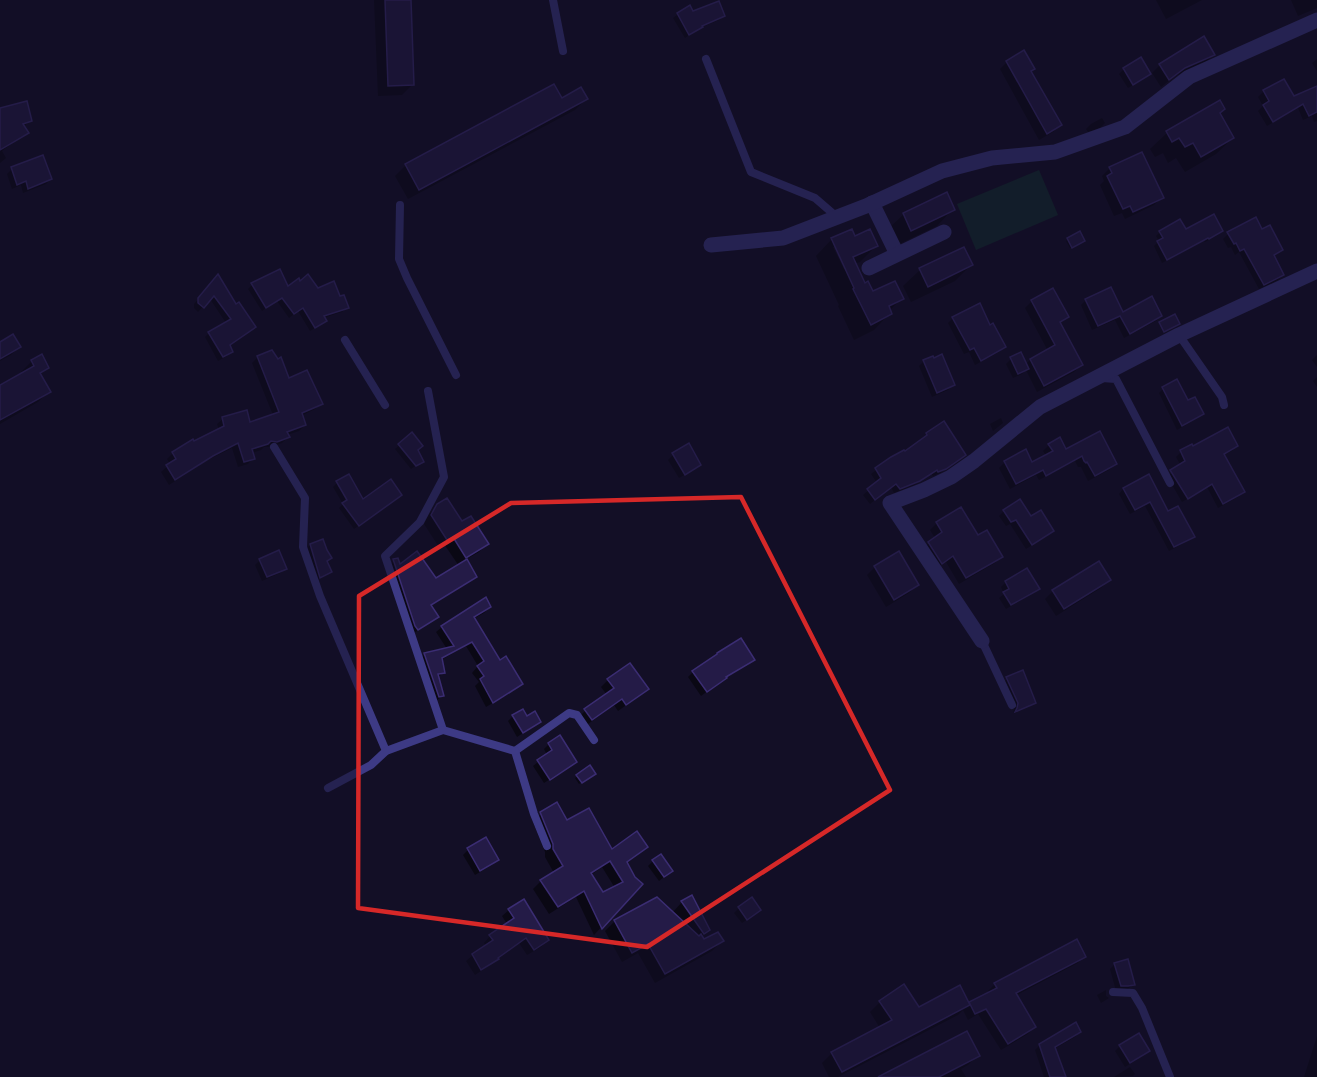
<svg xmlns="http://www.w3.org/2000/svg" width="1317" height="1077" font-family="'Open Sans',sans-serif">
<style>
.green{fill:#12302f}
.shadow{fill:#0007;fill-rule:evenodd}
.building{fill:#241b47;stroke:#3b2d73;stroke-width:1.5;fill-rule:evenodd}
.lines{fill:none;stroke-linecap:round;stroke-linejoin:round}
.service{stroke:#3d3a85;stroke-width:8}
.minor{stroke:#3d3a85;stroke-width:15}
.marked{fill:none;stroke:#d62828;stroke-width:4.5;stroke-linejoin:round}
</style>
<rect width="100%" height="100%" fill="#130f26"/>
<path class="green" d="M1039 170 1058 215 976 250 957 204Z"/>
<g class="shadow">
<path d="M374 0H410L413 84 402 95 378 96Z"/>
<path d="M1156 0H1202L1166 19Z"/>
<path d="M1291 0H1317V8L1298 16Z"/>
<path d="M693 13 723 16 719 20 700 28 685 38 673 18 678 14Z"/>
<path d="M1024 53 1030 71 1060 125 1053 132 1039 140 1000 69 1007 62Z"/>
<path d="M1214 54 1206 62 1175 76 1161 87 1152 73 1160 65Z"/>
<path d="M1317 59V71L1312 63Z"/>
<path d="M1124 69 1149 74 1144 79 1128 88 1119 74Z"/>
<path d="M1283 81 1293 98 1317 87V121L1314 122 1312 116 1303 120 1298 108 1267 126 1258 111 1263 106 1258 97 1264 91Z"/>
<path d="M586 99 575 110 408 199 395 176 406 165 561 100Z"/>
<path d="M1220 102 1219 114 1233 138 1216 154 1185 172 1176 158 1168 163 1163 153 1155 157 1150 149 1167 133Z"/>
<path d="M0 110 30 121 23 127 27 132 2 151 6 158 0 163Z"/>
<path d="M1102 118 1105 123 1100 128 1088 132 1086 129 1091 124Z"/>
<path d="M1110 168 1162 197 1154 205 1125 219 1122 213 1114 216 1100 185 1104 181 1102 176Z"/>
<path d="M12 169 51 179 46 184 23 193 21 185 12 189 7 174Z"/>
<path d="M953 209 937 226 895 246 887 230 904 214Z"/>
<path d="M1222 231 1218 235 1205 242 1204 241 1162 263 1154 246 1159 241 1156 236 1160 232Z"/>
<path d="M1262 231 1281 250 1273 257 1283 275 1278 280 1259 289 1239 252 1235 255 1231 247 1228 248 1223 239 1228 234Z"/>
<path d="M854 238 876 246 860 262 854 264 864 285 873 293 902 298 889 311 890 313 874 330 854 340 838 306 839 305 816 256 832 239ZM836 246 846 267 844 269 833 247Z"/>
<path d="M1068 239 1081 242 1070 248 1066 241Z"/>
<path d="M963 249 971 265 955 281 911 302 903 286 920 270Z"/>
<path d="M214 281 236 306 228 346 231 351 227 356 218 361 205 337 209 333 226 323 210 299 198 312 194 308V304Z"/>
<path d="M252 285 318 290 339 298 347 307 342 312 323 318 320 325 310 331 298 311 289 318 277 301 262 311 248 289Z"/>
<path d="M1086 300 1123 314 1161 316 1156 321 1124 338 1115 320 1092 330 1081 305Z"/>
<path d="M1032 301 1067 317 1059 324 1081 365 1074 372 1037 392 1026 370 1022 374 1013 378 1006 364 1011 359 1025 365 1030 360 1048 351 1025 308Z"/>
<path d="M953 318 990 327 1004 347 999 352 975 365 969 352 964 354 948 323Z"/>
<path d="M0 344 19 347 11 355 0 361Z"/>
<path d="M1317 355V367L1312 360Z"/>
<path d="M258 357 321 403 315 409 301 416 305 425 299 431 287 435 288 437 282 443 270 447H264L261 450 252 453 253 458 248 464 238 467 232 448 206 461 169 485 161 472 170 464 167 459 173 453 219 430 217 424 223 419 249 424 273 415 252 363Z"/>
<path d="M934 360 953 385 948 390 932 397 919 366 924 361Z"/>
<path d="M32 361 47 368 40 375 49 391 38 402 0 424V387L23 375 21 372Z"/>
<path d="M1317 377V387L1313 381Z"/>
<path d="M1163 389 1202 414 1198 418 1177 430 1159 393Z"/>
<path d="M1001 418 1003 423 993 431 990 424Z"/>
<path d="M412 434 422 461 411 469 395 449Z"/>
<path d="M927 434 960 459 940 473 933 476 931 473 916 484 894 493 891 487 870 504 863 495 877 483 871 474 892 458 904 453Z"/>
<path d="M689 445 700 464 695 469 679 478 668 460 673 455Z"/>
<path d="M1049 445 1065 451 1115 464 1109 470 1088 481 1081 467H1078L1075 461 1039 480 1036 475 1010 489 999 468 1005 462 1032 464 1046 456 1043 451Z"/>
<path d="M1191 446H1236L1232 451 1223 455 1243 492 1238 497 1218 508 1207 487 1182 502 1167 476 1181 466 1176 457 1181 452Z"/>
<path d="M1148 476 1168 513 1193 536 1188 541 1169 551 1145 506 1130 514 1119 494 1123 489Z"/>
<path d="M337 483 363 501 395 499 354 529 339 508 343 504 333 487Z"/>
<path d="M438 506 487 544 479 552 465 560 475 577 471 581 430 606 437 616 413 634 389 565 394 561 399 566 436 580 459 566 444 544 439 547 424 524 429 514Z"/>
<path d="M1004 511 1052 531 1047 536 1026 549 1010 524 1006 526 999 516Z"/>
<path d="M937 523 978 537 1001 557 995 563 959 584 946 562 935 569 922 549 935 538 930 530Z"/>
<path d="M322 541 325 561 330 572 327 575 317 580 307 548 310 545Z"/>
<path d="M260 560 285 568 280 573 262 581 255 565Z"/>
<path d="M875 567 917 585 909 593 886 607 867 575Z"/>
<path d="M1026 570 1038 588 1033 593 1006 609 999 598 1004 594 1001 587 1006 582Z"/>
<path d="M1109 580 1101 588 1056 616 1045 599 1053 591Z"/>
<path d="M490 607 484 613 473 619 500 662 521 684 515 690 486 707 475 686 479 682 472 673 478 666 466 646 441 660 443 672 438 678 442 696 436 701 419 660 425 654 447 649 436 632 442 627Z"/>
<path d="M753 660 748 665 725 678 701 696 688 677 693 672Z"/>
<path d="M1007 679 1034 702 1029 707 1013 714 1014 709 1002 684Z"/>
<path d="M608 680 647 689 639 696 618 711 614 705 584 727 578 718 585 711 607 695 601 687Z"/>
<path d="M513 716 526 718 539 721 534 726 517 737 508 721Z"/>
<path d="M549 744 570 766 544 783 533 766 547 755 544 749Z"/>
<path d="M590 767 592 775 579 784 575 778Z"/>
<path d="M541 814 567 822 612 851 646 847 638 855 626 863 634 878 641 884 594 935 576 897 549 914 533 889 541 881 554 873 545 857V852L533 822ZM602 867 615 888 602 894 591 875Z"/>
<path d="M468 850 497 860 492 865 475 875 463 855Z"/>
<path d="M653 861 671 871 659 881 648 866Z"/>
<path d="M691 898 708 930 701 937 703 941H722L712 951 655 983 638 953 622 962 605 931 615 921 672 913 682 902Z"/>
<path d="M739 908 754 915 742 923 734 913Z"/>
<path d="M509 910 547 940 541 947 527 955 519 943 496 959 490 965 475 975 466 961 473 955 486 946 484 943 490 936 507 924 502 916Z"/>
<path d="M1084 956 1078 963 1015 996 1034 1027 1028 1034 1001 1050 978 1014 968 1020 963 1010 958 1015 838 1077H829L822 1063 832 1053 880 1028 870 1012 880 1002 918 1008 968 1005 990 994 988 991 995 984Z"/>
<path d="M1115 964 1133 984 1128 989 1116 991 1110 969Z"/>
<path d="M1106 990V996L1109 998 1101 1003 1097 995Z"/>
<path d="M1080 1032 1075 1037 1054 1049 1064 1077H1044L1035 1050 1040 1045Z"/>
<path d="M1317 1036V1077H1304Z"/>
<path d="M1120 1046 1148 1051 1143 1056 1125 1067 1115 1051Z"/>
<path d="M978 1055 968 1065 961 1069 966 1077H881Z"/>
<path d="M1130 1067 1135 1074 1133 1076 1114 1077Z"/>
</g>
<g class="building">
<path d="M385 0H411L414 85 388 86Z"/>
<path d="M719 1 725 16 702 26 703 27 689 35 677 13 690 5 693 11Z"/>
<path d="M1204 36 1215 55 1185 68 1169 80 1159 64Z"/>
<path d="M1024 50 1035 69 1031 71 1062 125 1047 134 1006 61Z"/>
<path d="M1141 57 1151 74 1133 85 1123 68Z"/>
<path d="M1284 79 1294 96 1317 86V112L1309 116 1303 104 1273 122 1263 105 1269 101 1263 90Z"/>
<path d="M554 84 562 98 581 87 588 99 419 190 405 164Z"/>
<path d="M1220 100 1225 109 1220 113 1234 138 1201 157 1193 143 1185 147 1179 138 1172 142 1166 131Z"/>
<path d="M27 101 32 121 23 124 29 133 0 150V108Z"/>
<path d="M1142 152 1164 198 1133 212 1130 206 1123 209 1107 176 1112 173 1109 167Z"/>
<path d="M43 155 52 179 28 189 26 181 17 185 11 167Z"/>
<path d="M947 192 955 210 911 231 903 213Z"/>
<path d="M1214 214 1223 231 1209 239 1208 238 1167 260 1157 241 1163 238 1159 231 1180 219 1186 229Z"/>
<path d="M1256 217 1262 229 1270 225 1283 250 1274 255 1284 275 1264 285 1244 249 1240 251 1236 243 1234 244 1227 232Z"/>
<path d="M852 229 855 236 870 229 878 246 853 257 865 283 868 281 873 291 895 281 904 299 889 306 892 314 871 325 853 289 854 288 831 238Z"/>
<path d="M1080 231 1085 241 1072 248 1067 238Z"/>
<path d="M964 247 973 265 928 287 919 268Z"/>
<path d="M280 269 288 286 299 278 300 281 308 274 318 288 334 281 340 296 344 295 349 308 324 316 327 321 315 328 303 308 294 314 282 298 266 308 251 283Z"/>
<path d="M218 274 236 304 239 302 256 327 230 345 233 352 223 357 208 332 231 319 214 296 204 308 198 303V298Z"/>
<path d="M1111 287 1123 312 1152 296 1162 316 1130 334 1120 316 1098 326 1085 299Z"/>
<path d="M1053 288 1069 317 1060 322 1083 365 1044 386 1030 359 1055 345 1031 300Z"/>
<path d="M980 303 990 325 993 323 1006 347 981 361 974 348 970 350 952 317Z"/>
<path d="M1175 314 1180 324 1164 332 1159 322Z"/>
<path d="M13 334 21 347 0 359V342Z"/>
<path d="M272 350 278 359 281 357 289 378 307 370 323 404 302 413 306 425 287 432 290 437 277 442 271 441 268 444 252 449 255 459 244 462 238 443 213 456 175 480 166 465 176 459 172 452 193 439 194 441 224 426 222 417 247 410 250 422 279 412 257 356Z"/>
<path d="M1021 352 1029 369 1018 374 1010 357Z"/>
<path d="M42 354 49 368 40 373 51 392 0 420V385L34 366 31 360Z"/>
<path d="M942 354 955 385 937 393 923 360 933 356 934 358Z"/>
<path d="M1177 379 1188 400 1195 397 1204 414 1182 426 1162 387Z"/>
<path d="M944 421 966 455 946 469 938 472 937 470 920 481 900 489 896 484 875 500 867 489 881 478 875 468 891 457 904 450 905 451 927 435 926 433Z"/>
<path d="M1228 427 1238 446 1224 454 1245 492 1223 504 1212 484 1188 499 1170 470 1185 461 1180 450 1192 444 1193 446Z"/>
<path d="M1100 431 1117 464 1095 476 1087 462 1086 463 1084 461 1082 456 1046 476 1043 470 1016 484 1004 461 1026 449 1032 462 1053 451 1048 444 1060 437 1066 449Z"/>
<path d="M412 432 423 446 418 450 424 462 416 466 398 444Z"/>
<path d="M689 443 701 465 685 475 672 453Z"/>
<path d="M349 474 363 499 391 479 402 495 359 526 342 503 347 500 336 481Z"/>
<path d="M1149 474 1168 511 1178 506 1195 537 1174 547 1150 502 1135 510 1123 488Z"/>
<path d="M447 498 462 521 471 516 489 544 466 558 453 537 447 540 431 515 437 504Z"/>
<path d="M1020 499 1031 516 1041 510 1054 531 1032 545 1016 520 1011 522 1003 510Z"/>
<path d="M961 507 978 535 987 530 1003 557 966 578 953 556 942 564 928 542 942 532 936 522Z"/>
<path d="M323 539 327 550 332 558 327 561 332 572 320 578 310 544Z"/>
<path d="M279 550 287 569 267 577 259 559Z"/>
<path d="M417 551 436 578 467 559 477 577 431 605 439 617 418 630 415 626 393 559 398 558 400 564Z"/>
<path d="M899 551 919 585 894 600 874 566Z"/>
<path d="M1099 561 1111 580 1064 609 1052 590Z"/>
<path d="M1027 568 1040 589 1011 605 1003 592 1009 589 1005 581Z"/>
<path d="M486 597 491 607 474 617 500 660 506 656 523 684 493 703 480 679 484 676 477 666 484 661 472 642 442 658 445 673 438 674 444 696 439 697 424 653 454 646 441 626Z"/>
<path d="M741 638 755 660 726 677 727 678 707 692 692 671 717 654V653Z"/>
<path d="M630 663 649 689 626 705 622 699 592 720 584 709 614 688 607 679Z"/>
<path d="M1023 670 1036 703 1015 712 1017 708 1018 703 1006 677Z"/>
<path d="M523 709 527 716 535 711 541 722 523 733 512 715Z"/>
<path d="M560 735 577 762 550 780 537 760 552 750 548 743Z"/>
<path d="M590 765 596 774 582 783 576 775Z"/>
<path d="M557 802 567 820 589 808 612 849 637 831 648 847 627 862 635 877 643 884 602 929 584 891 558 907 540 880 563 866 553 849V844L540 812ZM610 861 623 882 603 892 591 873Z"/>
<path d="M486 837 499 860 480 871 467 848Z"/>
<path d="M661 854 673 871 664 877 652 860Z"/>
<path d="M692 895 710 930 704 934 681 901Z"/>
<path d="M657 897 699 936 701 934 704 939 718 932 724 941 665 974 648 944 632 953 614 920Z"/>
<path d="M752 897 761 910 747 920 738 907Z"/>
<path d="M524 899 549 940 534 950 526 938 498 958 499 959 481 970 472 954 493 940 489 935 514 918 508 909Z"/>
<path d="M1077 939 1086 957 1016 993 1036 1027 1008 1044 986 1009 975 1014 969 1002 997 988 994 983Z"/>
<path d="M1128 959 1135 985 1128 986H1121L1114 963Z"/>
<path d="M904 984 919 1007 960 985 970 1005 842 1072 831 1052 892 1020 879 1001Z"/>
<path d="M1076 1022 1081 1032 1055 1047 1066 1077H1050L1039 1044Z"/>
<path d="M967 1031 980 1056 939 1077H878Z"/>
<path d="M1139 1033 1150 1051 1130 1063 1119 1045Z"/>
</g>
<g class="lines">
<g class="service">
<path d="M553 0 563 51"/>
<path d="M706 59 751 172 815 198 837 217"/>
<path d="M400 205 399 259 407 278 456 375"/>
<path d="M1179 335 1222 397 1224 405"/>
<path d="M345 340 385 405"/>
<path d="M1102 378 1116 379 1170 483"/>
<path d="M428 391 444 477 420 522 385 556 443 730"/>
<path d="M274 447 305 498 303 547 320 596 386 751"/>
<path d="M982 641 1012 705"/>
<path d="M515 751 569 713 577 715 594 740"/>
<path d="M515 751 534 814 547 846"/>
<path d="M328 788 371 765 386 751 443 730 515 751"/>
<path d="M1113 992 1133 993 1142 1008 1170 1077"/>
</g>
<g class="minor">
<path d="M872 203 897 254"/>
<path d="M711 245 783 238 866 206 942 171 992 158 1055 152 1125 127 1189 77 1317 20"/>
<path d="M869 268 944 232"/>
<path d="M982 641 890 503 924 490 951 477 974 461 1040 407 1179 335 1317 271"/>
</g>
</g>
<path d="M0 0H1317V1077H0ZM741 497 890 790 647 947 358 908 359 596 511 503Z" fill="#130f26" fill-opacity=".55" fill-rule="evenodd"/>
<path class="marked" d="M741 497 890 790 647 947 358 908 359 596 511 503Z"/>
</svg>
